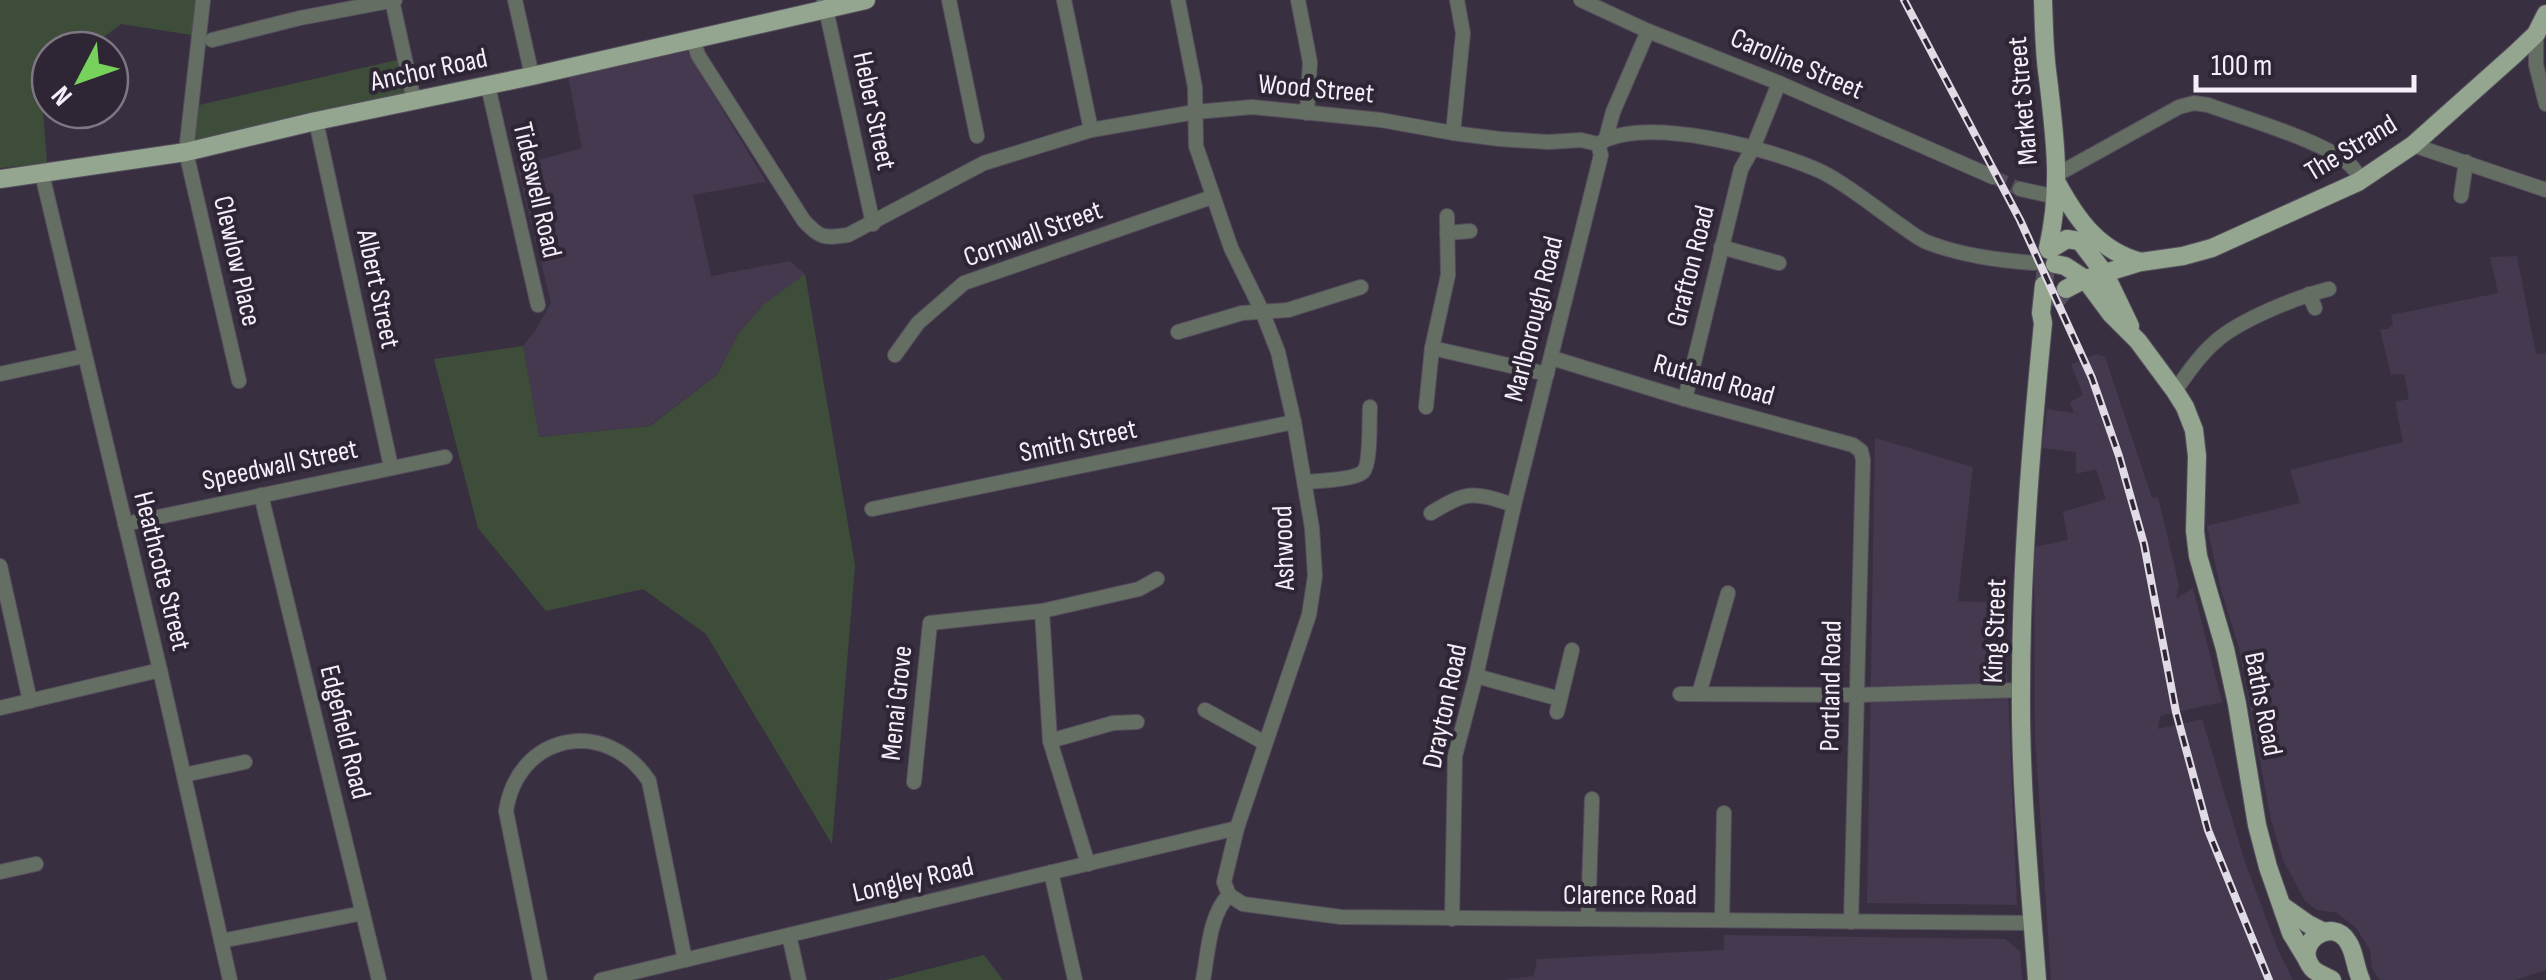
<svg xmlns="http://www.w3.org/2000/svg" width="2546" height="980" font-family="'Sofia Sans Condensed',sans-serif">
<style>
.built{fill:#44394e}
.green{fill:#3e4d3a}
.lines{fill:none;stroke-linecap:round;stroke-linejoin:round}
.minor-tunnel{stroke:#544d5c;stroke-width:14;stroke-dasharray:14 7;stroke-linecap:butt}
.major-tunnel{stroke:#544d5c;stroke-width:18;stroke-dasharray:18 9;stroke-linecap:butt}
.minor-casing{stroke:#564f5e;stroke-width:16}
.major-casing{stroke:#564f5e;stroke-width:20}
.minor{stroke:#656e62;stroke-width:14}
.major{stroke:#94a68f;stroke-width:18}
.rail-casing{stroke:#e1dbe6;stroke-width:8}
.rail{stroke:#2e2635;stroke-width:4;stroke-dasharray:11;stroke-linecap:butt}
.labels{text-anchor:middle;dominant-baseline:central;stroke-width:8;stroke-linejoin:round;paint-order:stroke}
.street-label{font-size:28px;fill:#f4eff9;stroke:#2e2635}
</style>
<rect width="100%" height="100%" fill="#383040"/>
<g class="built">
<path d="M687 51 766 182 693 195 711 276 790 261 805 274 764 304 739 333 717 375 649 426 538 437 523 346 535 331 551 303 517 166 582 148 568 76Z"/>
<path d="M2517 256 2536 354 2546 353V970L2516 980H2380L2372 969 2370 950 2356 928 2337 913 2317 910 2305 901 2283 860 2271 820 2239 648 2221 590 2207 526 2300 503 2290 470 2403 442 2395 402 2409 399 2404 374 2391 375 2380 329H2388L2393 324 2391 315 2498 293 2490 257Z"/>
<path d="M2097 354 2105 357 2152 498 2158 497 2179 585 2176 599 2193 588 2222 702 2160 716 2158 729 2202 719 2245 862 2278 950 2293 980H2051L2035 738 2034 547 2068 540 2063 512 2106 499 2096 469 2076 474V452L2042 448 2047 409 2074 413 2070 402 2083 395 2071 364Z"/>
<path d="M1875 438 1973 467 1958 601 2004 603 2017 905 1867 903Z"/>
<path d="M1724 935 2005 939 2020 951 2022 980H1504L1534 976 1537 959 1724 950Z"/>
</g>
<g class="green">
<path d="M0 0H203L198 36 121 24 87 50H50V78L41 86 47 163 0 168Z"/>
<path d="M406 58 414 101 186 152V108Z"/>
<path d="M805 274 855 565 832 844 706 634 643 589 546 611 478 528 434 359 523 346 539 437 650 426 717 375 739 333 764 304Z"/>
<path d="M984 955 1003 980H886Z"/>
</g>
<g class="lines">
<path class="minor-tunnel" d="M1993 177 2020 189"/>
<g class="major-tunnel">
<path d="M2044 285 2048 248"/>
<path d="M2052 305 2066 289"/>
</g>
<g class="minor-casing">
<g id="minor">
<path d="M203 0 186 152 239 381"/>
<path d="M392 0 414 101"/>
<path d="M515 0 532 76"/>
<path d="M824 0 873 224"/>
<path d="M949 0 977 136"/>
<path d="M1064 0 1091 130"/>
<path d="M1178 0 1195 87 1196 146 1231 248 1262 311 1278 352 1294 422 1312 528 1315 576 1309 615 1237 828 1224 882 1229 895"/>
<path d="M1298 0 1310 62 1307 113"/>
<path d="M1581 0 1648 31 1779 83 1993 177"/>
<path d="M2536 34V65L2546 104"/>
<path d="M693 39 698 55 804 221C821 239 824 238 848 235L984 163 1091 130 1195 112 1252 107 1381 120 1453 133 1500 139 1548 142 1581 140 1598 144C1644 114 1772 149 1820 171 1846 183 1879 211 1903 227 1912 233 1920 240 1929 243 1964 256 1998 260 2034 263"/>
<path d="M212 40 300 18 395 0"/>
<path d="M488 86 538 305"/>
<path d="M316 121 391 467"/>
<path d="M1453 133 1463 33 1457 0"/>
<path d="M1606 138 1613 112 1648 31"/>
<path d="M2413 145 2546 190"/>
<path d="M42 174 160 670 230 980"/>
<path d="M2058 174 2179 107 2194 103 2208 105C2241 117 2334 144 2353 168 2358 174 2357 174 2358 182"/>
<path d="M2020 189 2056 197"/>
<path d="M2461 196 2466 162"/>
<path d="M1447 233 1470 231"/>
<path d="M1721 247 1779 263"/>
<path d="M2309 294 2315 308"/>
<path d="M1178 332 1242 313 1288 310 1361 287"/>
<path d="M1432 348 1547 374"/>
<path d="M895 355 918 323 964 283 1212 197"/>
<path d="M1552 358 1685 399 1853 445 1861 451 1863 460 1851 922"/>
<path d="M0 374 84 356"/>
<path d="M2175 391C2187 374 2199 356 2215 342 2239 320 2297 297 2329 289"/>
<path d="M1685 399 1741 169 1753 148 1779 83"/>
<path d="M1426 407 1432 348 1448 275 1447 216"/>
<path d="M1306 482C1318 481 1354 480 1363 472 1371 464 1369 421 1370 407"/>
<path d="M261 495 379 980"/>
<path d="M872 509 1294 422"/>
<path d="M1431 513C1469 490 1473 492 1514 505"/>
<path d="M125 524 445 457"/>
<path d="M0 566 30 701"/>
<path d="M1042 611 1050 741 1088 864"/>
<path d="M1476 676 1560 699"/>
<path d="M1680 694 1856 695 2021 690"/>
<path d="M1699 694 1728 593"/>
<path d="M0 708 160 670"/>
<path d="M1205 710 1265 743"/>
<path d="M1557 712 1572 650"/>
<path d="M1050 741 1113 723 1137 722"/>
<path d="M184 775 245 762"/>
<path d="M914 782 930 623 1042 611 1139 589 1157 579"/>
<path d="M0 872 36 864"/>
<path d="M1051 872 1075 980"/>
<path d="M1229 895 1243 904 1341 917 2033 923"/>
<path d="M1452 919 1455 756 1476 676 1514 505 1601 155 1598 144"/>
<path d="M1588 919 1592 799"/>
<path d="M1722 920 1724 813"/>
<path d="M789 935 799 980"/>
<path d="M221 941 363 913"/>
<path d="M540 980 506 811C518 733 606 716 649 781L685 960"/>
<path d="M601 980 1237 828"/>
<path d="M1203 980C1208 954 1209 915 1229 895"/>
</g>
</g>
<g class="major-casing">
<g id="major">
<path d="M2043 0C2044 26 2044 52 2048 78 2055 139 2062 186 2048 248"/>
<path d="M0 179 186 152 316 121 532 76 866 0"/>
<path d="M2057 183C2077 220 2099 251 2141 262"/>
<path d="M2049 250 2067 239 2080 241 2105 274 2130 326"/>
<path d="M2055 264 2065 266 2085 279 2111 314 2138 341 2175 391 2185 407 2194 430 2197 456 2195 531 2198 556 2225 649 2237 704 2257 825 2268 867 2291 933 2308 961"/>
<path d="M2066 289 2085 279 2141 262 2183 256 2212 248 2358 182 2413 145 2515 54 2536 34 2546 14"/>
<path d="M2284 907 2308 924 2324 932"/>
<path d="M2037 980C2030 884 2020 786 2021 690 2021 567 2031 445 2043 323L2041 313 2044 285"/>
<path d="M2332 980C2326 976 2317 974 2312 968 2292 944 2332 915 2348 942 2355 952 2355 968 2361 980"/>
</g>
</g>
<use href="#minor" class="minor"/>
<use href="#major" class="major"/>
<g class="rail-casing">
<path id="rail" d="M1904 0 2020 220 2092 378 2119 456 2144 544 2176 712 2208 830 2269 980"/>
</g>
<use href="#rail" class="rail"/>
</g>
<g class="labels">
<g class="street-label">
<text transform="translate(1797 64) rotate(23)">Caroline Street</text>
<text transform="translate(429 70) rotate(-12)">Anchor Road</text>
<text transform="translate(1316 89) rotate(5)">Wood Street</text>
<text transform="translate(2023 101) rotate(-95)">Market Street</text>
<text transform="translate(874 111) rotate(78)">Heber Street</text>
<text transform="translate(2351 148) rotate(-31)">The Strand</text>
<text transform="translate(537 190) rotate(77)">Tideswell Road</text>
<text transform="translate(1033 234) rotate(-20)">Cornwall Street</text>
<text transform="translate(237 261) rotate(77)">Clewlow Place</text>
<text transform="translate(1691 266) rotate(-76)">Grafton Road</text>
<text transform="translate(378 289) rotate(78)">Albert Street</text>
<text transform="translate(1534 319) rotate(-76)">Marlborough Road</text>
<text transform="translate(1714 380) rotate(16)">Rutland Road</text>
<text transform="translate(1078 441) rotate(-12)">Smith Street</text>
<text transform="translate(280 465) rotate(-12)">Speedwall Street</text>
<text transform="translate(1284 548) rotate(-92)">Ashwood</text>
<text transform="translate(162 571) rotate(76)">Heathcote Street</text>
<text transform="translate(1995 631) rotate(-88)">King Street</text>
<text transform="translate(1831 686) rotate(-89)">Portland Road</text>
<text transform="translate(897 703) rotate(-84)">Menai Grove</text>
<text transform="translate(2263 704) rotate(79)">Baths Road</text>
<text transform="translate(1445 706) rotate(-78)">Drayton Road</text>
<text transform="translate(345 732) rotate(76)">Edgefield Road</text>
<text transform="translate(913 880) rotate(-13)">Longley Road</text>
<text x="1630" y="895">Clarence Road</text>
</g>
</g>
<g transform="translate(80 80) rotate(229)"><circle r="48" fill="#2e2635" stroke="#7d7683" stroke-width="2.5"/>
<path d="M0-8L18 38L0 25L-18 38Z" fill="#76d25a"/>
<text y="-15" font-size="28" font-weight="bold" text-anchor="middle" fill="#f4eff9">N</text>
</g>
<path d="M2196 75v15h218v-15" fill="none" stroke="#f4eff9" stroke-width="5"/>
<text x="2211" y="75" font-size="30" fill="#f4eff9" stroke="#2e2635" stroke-width="8" paint-order="stroke">100 m</text>
</svg>
